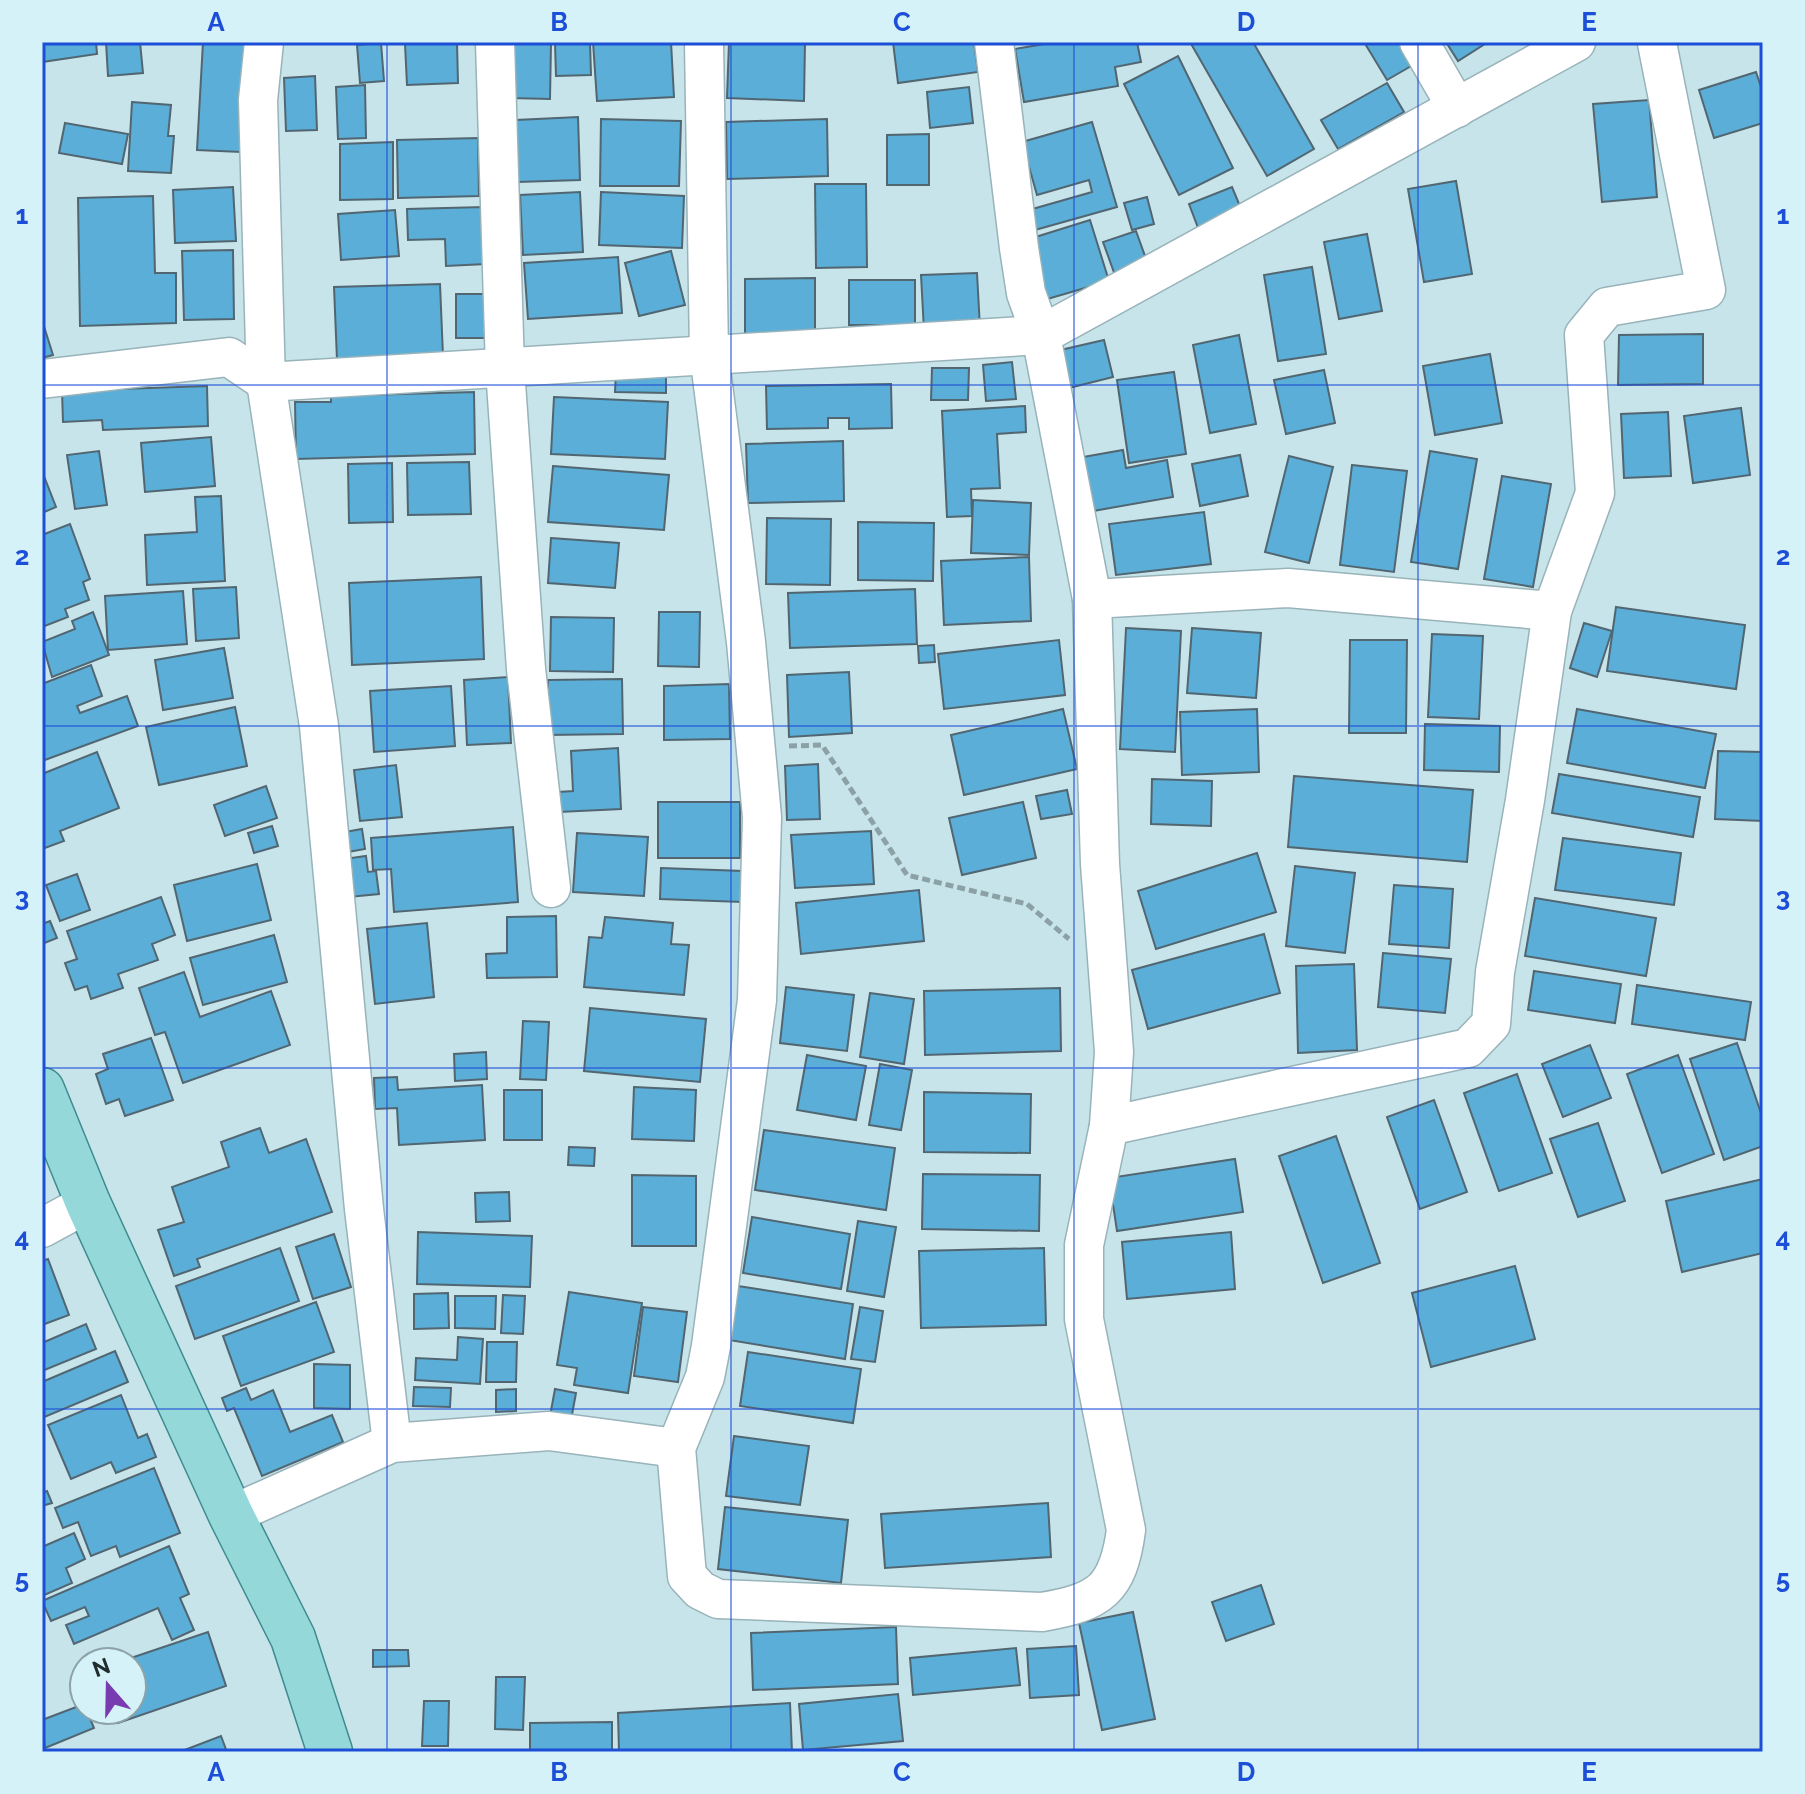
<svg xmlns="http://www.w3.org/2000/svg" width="1805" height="1794" font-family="Raleway,sans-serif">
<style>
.building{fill:#5aaed7;stroke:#516671;stroke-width:2}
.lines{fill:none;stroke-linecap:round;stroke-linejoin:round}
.minor-casing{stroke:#98b3ba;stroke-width:41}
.major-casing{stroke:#3e8b8d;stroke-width:47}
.path{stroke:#8ba1a6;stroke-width:5;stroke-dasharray:8 4;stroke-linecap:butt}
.minor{stroke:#fff;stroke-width:38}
.major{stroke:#94d8d9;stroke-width:44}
.grid{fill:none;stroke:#1d4ed8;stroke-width:2;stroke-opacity:0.55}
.neatline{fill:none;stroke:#1d4ed8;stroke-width:3}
.grid-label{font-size:26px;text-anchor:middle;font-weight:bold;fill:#1d4ed8}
</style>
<rect width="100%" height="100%" fill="#c8e4eb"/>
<g class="building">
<path d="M42 42H96L97 54 42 62Z"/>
<path d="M106 42H140L143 73 108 76Z"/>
<path d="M203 42H247L241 152 197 150Z"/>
<path d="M457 42 458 83 407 85 405 44Z"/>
<path d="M590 42 591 75 556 76 555 43Z"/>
<path d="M593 42H671L674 97 597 101Z"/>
<path d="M729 42H805L804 101 727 98Z"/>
<path d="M893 42H974L978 72 898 83Z"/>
<path d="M1057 42H1137L1141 62 1115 67 1118 86 1024 102 1015 49Z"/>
<path d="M1190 42H1253L1314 149 1267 176Z"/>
<path d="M1364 42H1399L1413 65 1387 80Z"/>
<path d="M1446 42H1488L1458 61Z"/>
<path d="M381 43 384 81 360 83 357 45Z"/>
<path d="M504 43H551L550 99 503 98Z"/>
<path d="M1178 56 1233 168 1179 195 1124 84Z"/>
<path d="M1756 72 1763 93V123L1714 138 1699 90Z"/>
<path d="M315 76 317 130 286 131 284 78Z"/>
<path d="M1387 83 1404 112 1338 149 1321 120Z"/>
<path d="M365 85 366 138 338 139 336 87Z"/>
<path d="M969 87 973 123 930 128 927 92Z"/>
<path d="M1649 100 1657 197 1602 202 1593 104Z"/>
<path d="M132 102 171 105 168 136H174L171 173 128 171Z"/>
<path d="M578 117 580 180 518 182 516 120Z"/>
<path d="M601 119 681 121 679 186H600Z"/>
<path d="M827 119 828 176 727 179 726 122Z"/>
<path d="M1092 122 1117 207 1035 230 1029 210 1092 192 1089 180 1037 195 1022 142Z"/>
<path d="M65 123 128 134 122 164 59 153Z"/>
<path d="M929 134V185H887V135Z"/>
<path d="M478 138 479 196 398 198 397 140Z"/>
<path d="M393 142V199L340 200V144Z"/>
<path d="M1456 181 1472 274 1424 282 1408 189Z"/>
<path d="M815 184H866L867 267 816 268Z"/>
<path d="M233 187 236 241 175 243 173 190Z"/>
<path d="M1232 187 1244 216 1200 233 1189 204Z"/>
<path d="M580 192 583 252 523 255 520 195Z"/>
<path d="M601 192 684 196 682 248 599 245Z"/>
<path d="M153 196 155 273H176V323L80 326 78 198Z"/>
<path d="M1147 197 1154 224 1132 230 1124 203Z"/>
<path d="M484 207 486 264 446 266 445 239 408 240 407 209Z"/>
<path d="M395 210 399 256 341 260 338 214Z"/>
<path d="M1090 220 1109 281 1044 300 1026 240Z"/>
<path d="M1136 231 1149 267 1116 278 1103 242Z"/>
<path d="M1367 234 1382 311 1339 319 1324 242Z"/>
<path d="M233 250 234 319 184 320 182 251Z"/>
<path d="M671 251 685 305 639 316 625 263Z"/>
<path d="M618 257 622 313 528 319 524 263Z"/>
<path d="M1312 267 1326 354 1278 361 1264 275Z"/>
<path d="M977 273 980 328 924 331 921 275Z"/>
<path d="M815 278V339H745V279Z"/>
<rect x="849" y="280" width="66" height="45"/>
<path d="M440 284 443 356 337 360 334 287Z"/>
<rect x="456" y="294" width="35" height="44"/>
<path d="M42 320 53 355 42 358Z"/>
<path d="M1703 334V384L1618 385 1619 335Z"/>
<path d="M1239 335 1256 424 1210 433 1193 345Z"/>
<path d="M1104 340 1113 377 1065 389 1056 351Z"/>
<path d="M1490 354 1502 423 1435 435 1423 366Z"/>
<path d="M1012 362 1016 399 986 401 983 365Z"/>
<path d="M932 368H969L968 400H931Z"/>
<path d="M1324 370 1335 423 1286 434 1274 380Z"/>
<path d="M616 371 666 372V393L615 392Z"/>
<path d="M1174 372 1186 454 1129 463 1117 380Z"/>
<path d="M891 384 892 428 849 429V418H828V428L767 429 766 386Z"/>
<path d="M207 386 208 426 103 430 102 420 63 422 62 391Z"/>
<path d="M474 392 475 454 296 459 295 402H331V396Z"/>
<path d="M554 397 668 402 665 459 551 454Z"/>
<path d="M1025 406 1026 432 997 434 1000 488 971 489 972 516 947 517 942 411Z"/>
<path d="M1741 408 1750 475 1693 483 1684 416Z"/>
<path d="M1668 412 1671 476 1624 478 1621 414Z"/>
<path d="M211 437 215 486 145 492 141 443Z"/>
<path d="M843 441 844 501 748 503 746 444Z"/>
<path d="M1123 450 1126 468 1167 460 1173 497 1093 511 1083 457Z"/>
<path d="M99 451 107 505 75 509 67 455Z"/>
<path d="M1430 451 1477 459 1458 569 1411 562Z"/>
<path d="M1240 455 1248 496 1200 506 1192 464Z"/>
<path d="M1289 456 1333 467 1309 563 1265 552Z"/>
<path d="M469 462 471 514 408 515 407 463Z"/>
<path d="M392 463 393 522 349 523 348 464Z"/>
<path d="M1352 465 1407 471 1394 572 1340 565Z"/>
<path d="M553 466 669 475 664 530 548 522Z"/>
<path d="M42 471 56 507 42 513Z"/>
<path d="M1502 476 1551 484 1533 587 1484 579Z"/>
<path d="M221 496 225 581 147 585 145 535 197 532 195 497Z"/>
<path d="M973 500 1031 503 1029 555 971 553Z"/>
<path d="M1204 512 1211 564 1116 575 1109 524Z"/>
<path d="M767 518 831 519 830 585 766 584Z"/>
<path d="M858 522 934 523 933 581 858 580Z"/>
<path d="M70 524 90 579 83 582 89 600 65 609 68 617 42 627V535Z"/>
<path d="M551 538 619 543 615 588 548 583Z"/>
<path d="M1029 557 1031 621 944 625 941 561Z"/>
<path d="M481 577 484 659 352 665 349 583Z"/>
<path d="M236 587 239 638 196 641 193 589Z"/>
<path d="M915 589 917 644 790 648 788 593Z"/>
<path d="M183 591 187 644 108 650 105 596Z"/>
<path d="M1616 607 1745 625 1736 689 1607 671Z"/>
<path d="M93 612 109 655 52 677 42 642 75 629 72 621Z"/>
<path d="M659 612H700L699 667 658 666Z"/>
<path d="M551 617 614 618 613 672 550 671Z"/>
<path d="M1584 623 1612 631 1597 677 1570 668Z"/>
<path d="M1126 628 1181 631 1175 752 1120 749Z"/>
<path d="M1192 628 1261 633 1256 698 1187 693Z"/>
<path d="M1432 634 1483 636 1479 719 1428 717Z"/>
<path d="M1059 640 1065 695 944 709 938 654Z"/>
<path d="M1350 640H1407L1406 733H1349Z"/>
<path d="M934 645 935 662 919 663 918 646Z"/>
<path d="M224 648 233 698 163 710 155 660Z"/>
<path d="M91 665 102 696 77 706 80 713 127 696 138 726 42 761V684Z"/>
<path d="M849 672 852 733 789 737 787 675Z"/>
<path d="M508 677 511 743 467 745 464 680Z"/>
<path d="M622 679 623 734 547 735 548 680Z"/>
<path d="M729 684 730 739 664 740V686Z"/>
<path d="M451 686 455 746 374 752 370 691Z"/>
<path d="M235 707 247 766 159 785 146 727Z"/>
<path d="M1063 709 1077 769 964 795 951 735Z"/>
<path d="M1257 709 1259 772 1182 775 1180 712Z"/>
<path d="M1577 709 1716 734 1705 788 1567 763Z"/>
<path d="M1425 724 1500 726 1499 772 1424 770Z"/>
<path d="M618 748 621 809 559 812 558 792 573 791 571 751Z"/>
<path d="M1718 751 1763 752V821L1715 819Z"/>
<path d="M97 752 119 808 60 831 64 841 42 849V774Z"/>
<path d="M818 764 820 819 787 820 785 766Z"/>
<path d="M396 765 402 817 360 821 354 770Z"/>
<path d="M1559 774 1700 797 1693 837 1552 813Z"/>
<path d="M1294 776 1473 790 1467 862 1288 847Z"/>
<path d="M1152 779 1212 781 1211 826 1151 824Z"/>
<path d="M266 786 277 818 225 836 214 805Z"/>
<path d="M1067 790 1072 814 1041 819 1036 796Z"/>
<rect x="658" y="802" width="82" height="56"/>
<path d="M1023 802 1036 858 962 875 949 818Z"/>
<path d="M272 826 278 846 254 853 248 833Z"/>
<path d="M513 827 518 902 394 912 391 869 373 870 371 838Z"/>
<path d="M362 829 365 849 342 853 339 833Z"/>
<path d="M871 831 874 884 795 888 791 835Z"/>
<path d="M577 833 648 837 644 896 573 892Z"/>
<path d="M1563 838 1681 853 1674 905 1555 890Z"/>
<path d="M1257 853 1276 912 1156 949 1138 891Z"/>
<path d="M366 856 368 872 376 871 379 894 349 897 344 859Z"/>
<path d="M257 864 271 920 187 941 174 885Z"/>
<path d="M1295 866 1355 873 1345 953 1286 946Z"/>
<path d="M661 868 743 871 742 902 660 899Z"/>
<path d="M77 874 90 910 60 921 46 885Z"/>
<path d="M1394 885 1453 889 1449 948 1389 944Z"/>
<path d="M919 890 924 941 801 954 796 903Z"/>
<path d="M161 897 175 935 152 944 158 960 118 974 123 988 91 999 87 986 75 990 65 963 77 959 67 931Z"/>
<path d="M1535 898 1656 918 1646 976 1525 956Z"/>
<path d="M556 916 557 977 487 978 486 954 507 953V917Z"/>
<path d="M605 917 673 923 671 944 689 945 684 995 584 987 589 937 602 938Z"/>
<path d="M50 921 57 938 42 944V924Z"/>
<path d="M427 923 434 997 375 1004 367 929Z"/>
<path d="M1264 934 1280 993 1148 1029 1132 970Z"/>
<path d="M274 935 287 982 203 1005 190 958Z"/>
<path d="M1383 953 1451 959 1445 1013 1378 1007Z"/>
<path d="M1354 964 1357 1050 1298 1053 1296 966Z"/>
<path d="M1534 971 1621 984 1615 1023 1528 1010Z"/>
<path d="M184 972 200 1017 271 991 290 1045 183 1083 165 1032 155 1035 139 988Z"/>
<path d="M1637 985 1751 1002 1745 1040 1632 1024Z"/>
<path d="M786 987 854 995 847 1051 780 1043Z"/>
<path d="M1060 988 1061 1051 925 1055 924 991Z"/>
<path d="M870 993 914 999 904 1064 860 1057Z"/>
<path d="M590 1008 706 1019 700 1082 584 1071Z"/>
<path d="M523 1021 549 1022 546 1080 520 1079Z"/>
<path d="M151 1038 173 1100 125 1116 119 1099 106 1104 96 1074 108 1069 103 1054Z"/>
<path d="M1737 1043 1763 1119V1146L1724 1160 1690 1059Z"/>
<path d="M1590 1045 1611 1098 1563 1117 1542 1064Z"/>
<path d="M486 1052 487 1079 455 1081 454 1054Z"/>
<path d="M807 1055 866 1066 856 1120 797 1110Z"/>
<path d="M1678 1055 1714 1154 1662 1173 1627 1074Z"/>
<path d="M880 1064 912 1070 901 1130 869 1125Z"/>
<path d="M1517 1074 1552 1173 1499 1191 1464 1093Z"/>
<path d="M397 1077 398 1090 482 1085 485 1140 399 1145 397 1108 375 1109 374 1078Z"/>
<path d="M634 1087 696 1090 694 1141 632 1139Z"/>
<rect x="504" y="1090" width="38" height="50"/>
<path d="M924 1092 1031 1094 1030 1153 924 1152Z"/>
<path d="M1434 1100 1467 1192 1420 1209 1387 1117Z"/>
<path d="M1598 1123 1625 1201 1578 1217 1550 1139Z"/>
<path d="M260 1128 269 1153 306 1139 332 1212 197 1259 200 1267 174 1276 158 1230 184 1222 172 1187 229 1167 221 1142Z"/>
<path d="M764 1130 895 1148 886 1210 755 1190Z"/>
<path d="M1336 1136 1380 1263 1323 1283 1279 1156Z"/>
<path d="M569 1147 595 1148 594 1166 568 1165Z"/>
<path d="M1235 1159 1243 1212 1117 1231 1109 1178Z"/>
<path d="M923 1174 1040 1175 1039 1231 922 1229Z"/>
<path d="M632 1175 696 1176V1246H632Z"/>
<path d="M1763 1179V1253L1682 1272 1666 1201Z"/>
<path d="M509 1192 510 1221 476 1222 475 1193Z"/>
<path d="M752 1217 850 1234 841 1289 743 1273Z"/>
<path d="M858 1221 896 1227 884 1297 847 1291Z"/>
<path d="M418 1232 532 1236 530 1287 417 1284Z"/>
<path d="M1231 1232 1235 1289 1127 1299 1122 1242Z"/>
<path d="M334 1234 351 1287 313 1299 296 1247Z"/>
<path d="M280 1248 299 1301 195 1339 176 1286Z"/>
<path d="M1044 1248 1046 1325 921 1328 919 1251Z"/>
<path d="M48 1259 69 1315 42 1325V1261Z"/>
<path d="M1515 1266 1535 1339 1431 1367 1412 1293Z"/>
<path d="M738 1286 853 1304 845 1359 729 1340Z"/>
<path d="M569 1292 642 1303 628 1393 574 1385 577 1368 557 1365Z"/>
<path d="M448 1293 449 1328 414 1329V1294Z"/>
<path d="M503 1295 525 1296 523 1334 501 1333Z"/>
<path d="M455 1296H496L495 1329 455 1328Z"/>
<path d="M316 1302 334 1352 241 1386 223 1336Z"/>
<path d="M643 1307 687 1312 678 1382 634 1376Z"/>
<path d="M860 1307 883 1311 875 1362 851 1359Z"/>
<path d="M86 1324 96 1349 42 1371V1343Z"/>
<path d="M458 1337 483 1339 480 1384 415 1380 416 1358 457 1360Z"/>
<path d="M487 1342H517L516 1382H486Z"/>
<path d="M115 1351 128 1382 42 1418V1382Z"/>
<path d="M748 1352 861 1369 853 1423 740 1406Z"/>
<path d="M314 1364 350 1365V1409L314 1408Z"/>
<path d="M414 1387 451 1388 450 1407 413 1406Z"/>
<path d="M246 1388 251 1400 273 1390 290 1432 332 1415 343 1442 262 1476 234 1408 227 1411 222 1398Z"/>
<path d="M516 1389V1411L496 1412V1390Z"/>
<path d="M555 1389 576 1393 571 1420 550 1416Z"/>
<path d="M121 1395 138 1438 147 1434 156 1457 116 1473 111 1462 71 1479 48 1425Z"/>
<path d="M734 1436 809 1446 800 1505 726 1496Z"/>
<path d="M154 1468 180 1533 120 1557 116 1546 91 1556 78 1522 63 1528 55 1508Z"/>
<path d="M47 1491 52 1503 42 1506V1493Z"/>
<path d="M1048 1503 1051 1557 885 1568 881 1514Z"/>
<path d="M725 1507 848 1520 841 1583 718 1569Z"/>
<path d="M74 1533 85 1559 66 1568 72 1583 42 1596V1547Z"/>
<path d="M169 1546 189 1594 180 1598 194 1630 172 1640 158 1608 74 1644 66 1625 89 1616 85 1607 51 1621 42 1601Z"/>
<path d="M1261 1585 1274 1624 1226 1641 1212 1602Z"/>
<path d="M1133 1612 1155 1719 1102 1730 1079 1623Z"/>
<path d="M896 1627 898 1684 753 1690 751 1633Z"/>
<path d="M208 1632 226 1686 118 1723 113 1710H132V1662H119Z"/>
<path d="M1076 1646 1079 1695 1030 1698 1027 1649Z"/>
<path d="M1016 1648 1020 1685 913 1695 910 1658Z"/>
<path d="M373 1650H408L409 1666 373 1667Z"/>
<path d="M496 1677H525L523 1730 495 1729Z"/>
<path d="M898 1694 903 1741 803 1750 799 1704Z"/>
<path d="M424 1701H449L448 1746H422Z"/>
<path d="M790 1703 792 1752H619L618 1713Z"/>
<path d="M84 1704 94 1728 45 1748 42 1720Z"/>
<path d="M612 1722V1752H530V1723Z"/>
<path d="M221 1736 227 1752H182V1751Z"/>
</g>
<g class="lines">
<g class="minor-casing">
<g id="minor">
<path d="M264 42 258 100 266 382 319 726 364 1209 392 1443"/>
<path d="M495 42 505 369 526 669 551 888"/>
<path d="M704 42 709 354 746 642 762 817 757 1000 711 1346 705 1377 676 1448 687 1576 700 1590 718 1599 1042 1612C1100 1602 1118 1590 1126 1530L1084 1319V1245L1109 1126 1114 1052 1100 864 1092 599 1041 335 1026 293 1019 248 994 42"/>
<path d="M1419 42 1457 108"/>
<path d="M42 379 229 357 266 382 1041 335 1576 42"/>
<path d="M1092 599 1288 588 1552 611"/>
<path d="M1109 1126 1468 1048 1491 1024 1495 972 1525 800 1552 611 1595 493 1584 335 1607 307 1706 290 1657 43"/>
<path d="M42 1228 88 1203"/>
<path d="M231 1515 392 1443 549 1431 676 1448"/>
</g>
</g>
<g class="major-casing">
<path id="major" d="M42 1090 88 1203 231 1515 293 1638 330 1752"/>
</g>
<path class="path" d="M789 746 822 745 907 875 1027 904 1069 939"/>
<use href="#minor" class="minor"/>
<use href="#major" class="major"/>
</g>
<path class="grid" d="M387 42V1752M731 42V1752M1074 42V1752M1418 42V1752M42 385H1763M42 726H1763M42 1068H1763M42 1409H1763"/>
<rect width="1805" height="1794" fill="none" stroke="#d5f2f9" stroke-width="88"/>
<g transform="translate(108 1686) rotate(340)"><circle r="38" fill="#d5f2f9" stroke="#8da3a8" stroke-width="2"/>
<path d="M0-6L14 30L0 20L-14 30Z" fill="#793bb0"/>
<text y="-12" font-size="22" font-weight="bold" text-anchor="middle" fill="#212c2f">N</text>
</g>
<rect x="44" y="44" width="1717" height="1706" class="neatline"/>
<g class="grid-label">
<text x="216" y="31">A</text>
<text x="559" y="31">B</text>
<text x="902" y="31">C</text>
<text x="1246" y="31">D</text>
<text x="1589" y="31">E</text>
<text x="22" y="224">1</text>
<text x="1783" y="224">1</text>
<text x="22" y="565">2</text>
<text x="1783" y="565">2</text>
<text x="22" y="906">3</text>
<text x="1783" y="906">3</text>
<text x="22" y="1247">4</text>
<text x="1783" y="1247">4</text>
<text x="22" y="1588">5</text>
<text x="1783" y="1588">5</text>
<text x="216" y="1781">A</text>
<text x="559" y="1781">B</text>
<text x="902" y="1781">C</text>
<text x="1246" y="1781">D</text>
<text x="1589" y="1781">E</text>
</g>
</svg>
